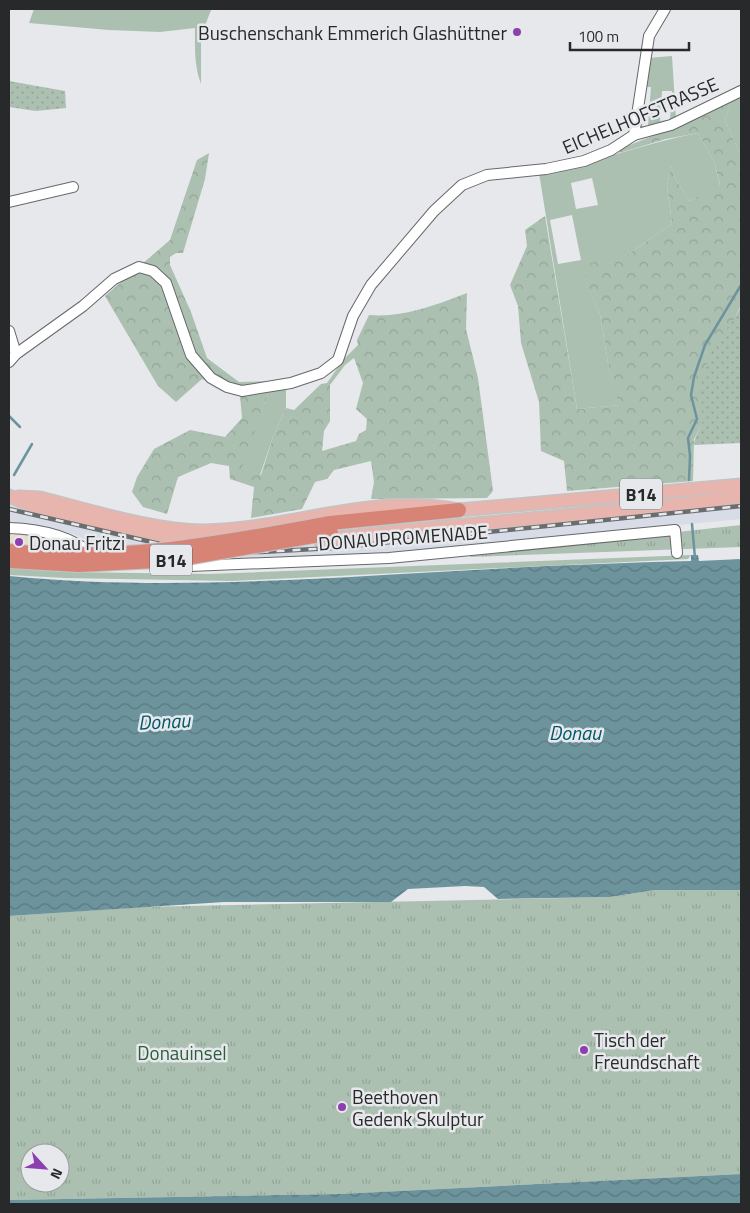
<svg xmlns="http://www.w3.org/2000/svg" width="750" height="1213" font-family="'Titillium Web',sans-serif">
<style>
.commercial{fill:#e6dec8}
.built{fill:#d7dce6}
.grass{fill:#abc0b1;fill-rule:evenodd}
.forest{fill:url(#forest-crowns);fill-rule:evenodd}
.park{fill:url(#park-tufts);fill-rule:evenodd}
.garden{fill:url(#garden-dots)}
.water{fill:url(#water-waves)}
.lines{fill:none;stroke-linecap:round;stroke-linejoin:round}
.stream{stroke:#6d949d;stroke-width:2.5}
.minor-casing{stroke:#67686b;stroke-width:12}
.major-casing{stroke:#c3c3c3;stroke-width:15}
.highway-casing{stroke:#c3c3c3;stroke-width:16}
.minor{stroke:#fff;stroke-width:10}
.major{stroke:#e7b5ad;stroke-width:12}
.highway{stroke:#d78477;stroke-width:14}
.rail-casing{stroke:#6b6c6e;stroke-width:4.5}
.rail{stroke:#e6e8ec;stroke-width:2.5;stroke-dasharray:8;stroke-linecap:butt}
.highway-bridge-casing{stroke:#c3c3c3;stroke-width:16;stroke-linecap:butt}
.highway-bridge{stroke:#d78477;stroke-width:14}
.poi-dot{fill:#8d3fb0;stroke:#e6e8ec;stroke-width:2}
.labels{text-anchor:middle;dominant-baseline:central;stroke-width:5;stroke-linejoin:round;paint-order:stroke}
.shield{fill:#e6e8ec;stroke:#616264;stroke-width:1}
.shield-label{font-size:18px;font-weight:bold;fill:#28292a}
.poi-label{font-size:19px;fill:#28292a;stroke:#e6e8ec;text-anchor:start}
.street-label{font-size:19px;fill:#28292a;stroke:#e6e8ec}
.park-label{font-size:19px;fill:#2c5e3e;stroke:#e6e8ec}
.water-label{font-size:20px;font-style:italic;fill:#005968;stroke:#e6e8ec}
</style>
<defs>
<pattern id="forest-crowns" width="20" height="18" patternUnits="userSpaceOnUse" patternTransform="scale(1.25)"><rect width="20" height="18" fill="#abc0b1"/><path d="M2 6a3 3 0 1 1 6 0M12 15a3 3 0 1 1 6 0" fill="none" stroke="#93a598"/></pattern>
<pattern id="park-tufts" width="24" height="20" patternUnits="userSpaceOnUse" patternTransform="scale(1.25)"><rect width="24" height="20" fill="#abc0b1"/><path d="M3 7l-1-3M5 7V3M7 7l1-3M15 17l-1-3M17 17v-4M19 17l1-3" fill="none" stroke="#93a598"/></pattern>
<pattern id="garden-dots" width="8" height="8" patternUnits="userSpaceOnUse" patternTransform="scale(1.25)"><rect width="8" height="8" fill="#abc0b1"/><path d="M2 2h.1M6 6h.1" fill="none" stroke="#93a598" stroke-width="1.8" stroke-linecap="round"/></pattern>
<pattern id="water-waves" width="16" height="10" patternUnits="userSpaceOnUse" patternTransform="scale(1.25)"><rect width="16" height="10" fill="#6d949d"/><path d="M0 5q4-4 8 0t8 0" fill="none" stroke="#5a7980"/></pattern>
</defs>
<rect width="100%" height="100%" fill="#e6e8ec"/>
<path class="commercial" d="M19 531 67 540V545L57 548 9 544V535H14Z"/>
<g class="built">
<path d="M741 504V519L365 555 214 561 290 547Z"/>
<path d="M9 505 89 526 182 542 105 548 73 534 9 522Z"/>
</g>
<g class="grass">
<path d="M34 9 211 10 201 36V84C194 65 195 48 195 28L160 32 109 30 29 23Z"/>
<path d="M672 56 676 119 640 130 637 122 648 58ZM646 87H651L648 126H642ZM662 91H672L670 120 660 121Z"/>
<path d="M741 93V156L725 120 733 96Z"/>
<path d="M698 133 714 162 720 186 689 201 675 178 671 166 667 186 672 224 625 256 584 279 600 314 608 363 620 405 577 409 539 173C593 164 644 143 698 133ZM592 178 598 205 576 209 571 183ZM572 215 581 260 558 264 550 220Z"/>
<path d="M286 389V408L273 437 260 475 241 468 269 390Z"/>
<path d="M691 555 688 559 232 581 65 578 9 575V568L68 572 209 574Z"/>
</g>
<g class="forest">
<path d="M741 84V93L733 97 725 120 741 156V305L701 390 705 408 703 423 694 439 693 481 567 491 564 461 541 451 539 402 521 343 518 306 510 285 527 246 525 230 545 216 577 409 619 405 608 363 600 314 584 280 591 263 625 256 672 224 667 186 671 165 675 178 689 201 720 185 714 162 698 133 666 139 619 153 622 148 673 128 696 109Z"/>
<path d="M209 153 205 179 183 253H176L170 257V265L191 312 207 358 239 382 275 381 269 390 242 468 261 475 273 437 286 408 294 410 321 384 327 383 344 359 358 345 357 340 369 315C401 318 437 305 467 293L466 329 478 378 493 491 487 498 371 499 374 482 371 461 334 470 327 479 315 482 302 509 251 518 254 487 230 479 229 466 211 463 178 477 167 514 143 507 132 492 137 477 154 449 190 430 225 437 242 418 240 395 202 379 176 402 158 386 105 296 170 240 197 160ZM354 358 363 383 356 409 367 419 366 430 359 434 356 441 322 451 324 431 330 421V385L345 365Z"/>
</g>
<g class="park">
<path d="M741 525V547L470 557 472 555Z"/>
<path d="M655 890H741V1174L339 1194 9 1200V916L142 907 610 897ZM30 1153H60V1183H30Z"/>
</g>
<g class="garden">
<path d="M9 81 65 91 66 108 36 111 9 107Z"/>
<path d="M741 306V443L694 445C694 435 702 429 703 420 705 409 700 400 701 389 702 379 706 364 710 355 717 336 734 324 741 306Z"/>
</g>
<g class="water">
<path d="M691 555H698L699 561 741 559V890H655L610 897 498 899 484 887 465 886 408 889 391 902H224L9 916V576C152 590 295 580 438 572 522 567 606 563 691 561Z"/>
<path d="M741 1174V1204H9V1200L339 1194Z"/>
</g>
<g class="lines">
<g class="stream">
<path d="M9 416 20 427"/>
<path d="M14 475 32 444"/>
<path d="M689 480 690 456 688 438 697 419 691 395 694 377 705 345 741 285"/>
<path d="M692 524 695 558"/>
</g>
<g class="minor-casing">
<g id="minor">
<path d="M634 135 649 36 665 9"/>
<path d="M9 202 73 187"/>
<path d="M9 331 16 354"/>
<path d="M9 362 16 354 83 306 114 279 139 267 153 271 166 283 191 355 211 378 227 387 242 391 291 383 321 373 338 360 353 316 371 285 434 211 462 185 487 175 546 169 584 161 611 150 634 135 671 125 741 91"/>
<path d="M9 528C40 529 70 535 93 555"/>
<path d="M166 567 389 558 675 530 677 553"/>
</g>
</g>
<g class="major-casing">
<g id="major">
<path d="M9 496 36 507 111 526 205 543"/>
<path d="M19 497 40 498C88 510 154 531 203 531 291 530 368 493 459 510L741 485"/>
<path d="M320 540C460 523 601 515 741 497"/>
</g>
</g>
<g class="highway-casing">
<path id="highway" d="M330 523 459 510"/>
</g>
<use href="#minor" class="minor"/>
<use href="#major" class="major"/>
<use href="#highway" class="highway"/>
<g class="rail-casing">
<path id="rail" d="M9 509 160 544 228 552H261L332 548 741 506"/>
</g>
<use href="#rail" class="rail"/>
<g class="highway-bridge-casing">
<g id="highway-bridge">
<path d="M9 551C121 563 220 543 330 523"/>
<path d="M9 561 79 565 175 560 331 533"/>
</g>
</g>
<use href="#highway-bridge" class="highway-bridge"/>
</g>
<g class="poi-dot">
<circle cx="517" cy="32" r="5"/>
<circle cx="19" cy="542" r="5"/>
<circle cx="584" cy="1050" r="5"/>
<circle cx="342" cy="1107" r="5"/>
</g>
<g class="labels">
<g class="shield">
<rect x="620" y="478.5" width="42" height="31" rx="4"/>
<rect x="150" y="544.5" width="42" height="31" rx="4"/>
</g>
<g class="shield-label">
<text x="641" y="494">B14</text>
<text x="171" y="560">B14</text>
</g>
<g class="poi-label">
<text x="507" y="32" text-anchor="end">Buschenschank Emmerich Glashüttner</text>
<text x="29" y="542">Donau Fritzi</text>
<text x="594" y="1039">Tisch der<tspan x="594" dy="22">Freundschaft</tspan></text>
<text x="352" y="1096">Beethoven<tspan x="352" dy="22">Gedenk Skulptur</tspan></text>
</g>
<g class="street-label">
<text transform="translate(640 115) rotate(-23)">EICHELHOFSTRASSE</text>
<text transform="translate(403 537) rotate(-4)">DONAUPROMENADE</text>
</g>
<g class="park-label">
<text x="182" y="1052">Donauinsel</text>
</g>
<g class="water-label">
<text transform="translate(164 721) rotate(-3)">Donau</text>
<text x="575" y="732">Donau</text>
</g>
</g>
<rect width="750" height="1213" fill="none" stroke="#28292a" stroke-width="20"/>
<g transform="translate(45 1168) rotate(116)"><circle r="24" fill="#e6e8ec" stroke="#9a9c9e"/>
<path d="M0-4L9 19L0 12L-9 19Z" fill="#8d3fb0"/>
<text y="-8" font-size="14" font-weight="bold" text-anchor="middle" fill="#28292a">N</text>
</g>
<path d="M570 42v8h119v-8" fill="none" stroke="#28292a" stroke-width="2.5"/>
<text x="578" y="42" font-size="15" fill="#28292a" stroke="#e6e8ec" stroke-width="4" paint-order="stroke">100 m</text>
</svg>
